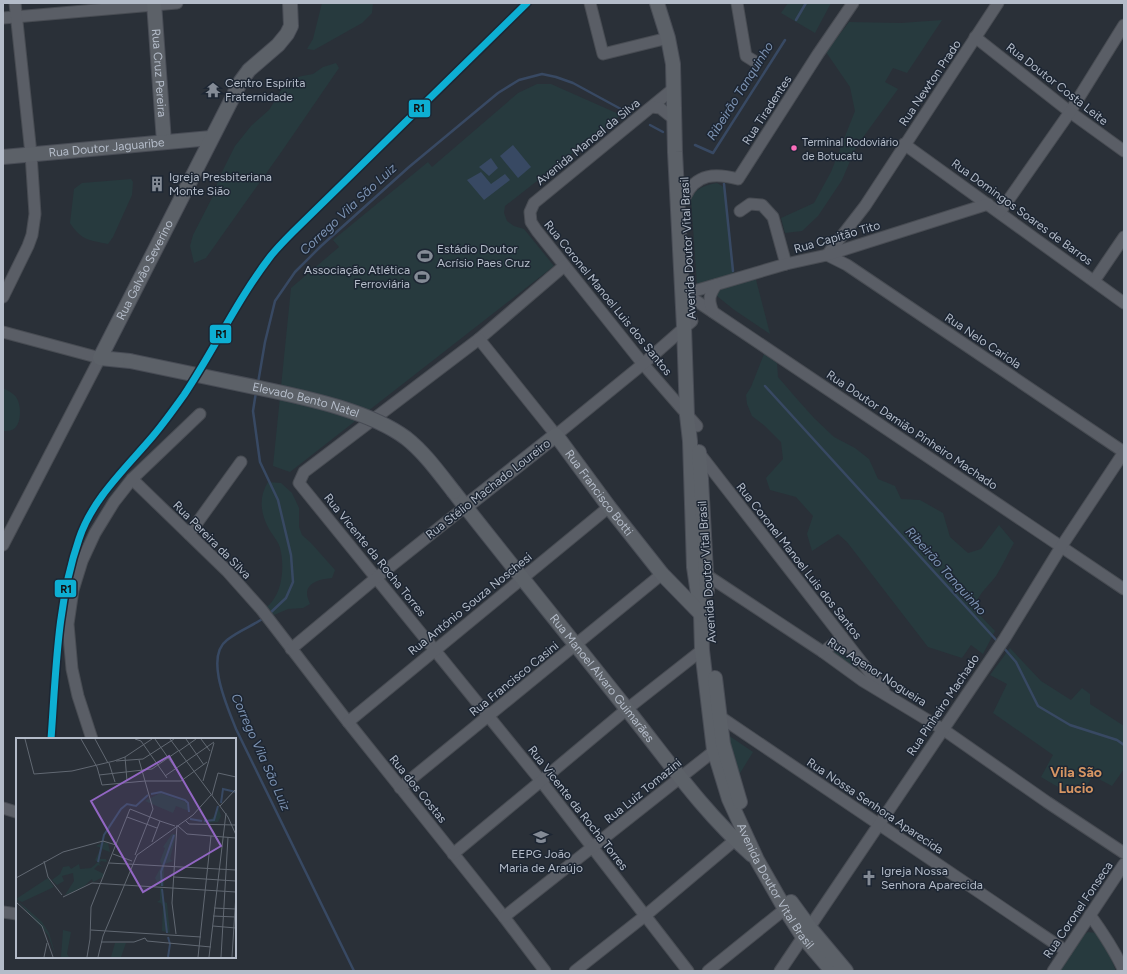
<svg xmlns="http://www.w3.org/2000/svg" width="1127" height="974" font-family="Figtree,sans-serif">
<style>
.green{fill:#273a3e}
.water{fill:#384963}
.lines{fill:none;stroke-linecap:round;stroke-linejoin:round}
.stream{stroke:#384963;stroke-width:2.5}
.minor-casing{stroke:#484c53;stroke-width:13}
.major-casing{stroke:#484c55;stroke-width:16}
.minor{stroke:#5a5e66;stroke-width:11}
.major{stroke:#5c6168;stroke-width:14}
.major-bridge-casing{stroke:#484c55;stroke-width:16;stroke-linecap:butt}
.major-bridge{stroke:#5c6168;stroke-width:14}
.rail-1-casing{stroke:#1d2633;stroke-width:10}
.rail-1{stroke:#0dafd3;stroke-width:7}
.bus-dot{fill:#fb6dba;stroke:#1d2633;stroke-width:1.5}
.labels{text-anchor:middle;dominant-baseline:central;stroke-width:3;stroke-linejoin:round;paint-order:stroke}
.bus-label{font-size:11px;fill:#b4bcc9;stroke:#1d2633;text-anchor:start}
.street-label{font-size:12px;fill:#b4bcc9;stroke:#1d2633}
.poi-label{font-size:12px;fill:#b4bcc9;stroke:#1d2633;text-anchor:start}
.water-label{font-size:13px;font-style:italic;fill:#7c92b1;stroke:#1d2633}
.quarter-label{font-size:14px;font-weight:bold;fill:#d59563;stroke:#1d2633}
.inset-river{fill:none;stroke:#384963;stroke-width:2}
.inset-road{fill:none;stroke:#616872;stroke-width:1}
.view{fill:#9266c3;fill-opacity:0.15;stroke:#9266c3;stroke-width:2}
.inset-edge{fill:none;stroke:#b4bcc9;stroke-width:2}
.line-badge{stroke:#1d2633;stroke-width:1.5}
.pale-badge-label{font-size:11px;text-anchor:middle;font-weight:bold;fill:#111}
</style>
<rect width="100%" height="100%" fill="#2a3038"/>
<g class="green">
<path d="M322 3H373L372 13 362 23 314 50 307 49 313 39Z"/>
<path d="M788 3H831L815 33 781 13Z"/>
<path d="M942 20 907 73 893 68 885 82 898 89 856 147 842 180 818 216 802 231 785 233 781 218 814 203 831 172 855 111 850 87 826 52 849 22 901 23Z"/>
<path d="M336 63 339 68 282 151 206 258 194 263 190 246 193 235 215 192 218 180 235 146 251 126 269 110 282 89 290 80 302 76 313 74 323 67Z"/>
<path d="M537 84H551L621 115 505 206 504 213 507 221 514 226 524 229 554 266 290 472 273 466 291 288 339 247 333 240 428 162 432 167 518 93Z"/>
<path d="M131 179 133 182 132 195 113 237 108 244C89 240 82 241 70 223L74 189 82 183Z"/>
<path d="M717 183 722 186 724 188 734 278 697 285 691 198C696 188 706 185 717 183Z"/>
<path d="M755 276 770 334 733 309 712 292 734 283Z"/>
<path d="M764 354 777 363 778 377 797 399 814 418 834 437 855 448 869 459 878 479 895 486 901 499 920 500 943 513 950 537 968 553 981 549 999 525 1014 543C1008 553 1003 565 996 576 988 587 976 595 975 610L995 631 983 654 971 645 962 658 928 647 847 542 838 534 812 551 807 534 813 516 796 497 770 490 766 478 783 459 781 442 765 426 752 416 747 404 746 395 751 387Z"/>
<path d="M3 388C7 390 13 393 16 397 21 404 22 421 15 428 12 431 7 431 3 431Z"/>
<path d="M268 482 281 483 292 493 299 508V527L302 535 311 543 335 570 332 578C323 579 307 581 307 594 307 597 309 601 310 604L303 608 288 609 274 615 267 607C270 604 273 601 275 597 283 585 284 562 280 548 278 540 271 534 268 527 260 512 259 496 268 482Z"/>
<path d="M840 644 860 673 830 652Z"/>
<path d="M1010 648 1041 681 1071 700 1082 688 1090 694V704L1124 726V769L1112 786 1093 776 1081 794 1070 789 1058 787 1041 777 1053 755 993 713 1007 684 990 675Z"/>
<path d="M725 733 753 752 737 778Z"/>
<path d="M1088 932 1097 933 1108 951 1116 971H1058L1079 939Z"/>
</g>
<g class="water">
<path d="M513 145 531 167 518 178 500 156Z"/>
<path d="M491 158 498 168 489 176 479 167Z"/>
<path d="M481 172 491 184 505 174 510 180 484 200 467 180Z"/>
</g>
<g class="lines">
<g class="stream">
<path d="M796 20 806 3"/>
<path d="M650 125 663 132"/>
<path d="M695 145 713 153 785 40"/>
<path d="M724 184 733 271"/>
<path d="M258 383 265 342 275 301 295 272 321 246 409 167 498 93 519 80 542 74 556 77 573 83 630 114"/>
<path d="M765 386 998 642"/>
<path d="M256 392 253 411 260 462 278 500 291 555 293 582 286 598 269 614"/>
<path d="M264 618C252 626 238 631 227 640 204 657 228 708 236 729L354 971"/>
<path d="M1003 647 1016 662 1038 706 1070 725 1117 740 1124 745"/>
</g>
<g class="minor-casing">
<g id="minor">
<path d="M590 3 603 54 668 38"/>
<path d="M737 3 746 56 754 61"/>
<path d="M3 18 177 3"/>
<path d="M975 37 1070 112 1124 151"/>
<path d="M673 89 534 203 530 212 531 222 537 231 643 364 697 426"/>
<path d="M652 107 660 108 674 119"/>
<path d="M904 144 1124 303"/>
<path d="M685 197C696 173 716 173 738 179L818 54 853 3"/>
<path d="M740 211 750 204 762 205 773 217 786 264"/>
<path d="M1000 212 1070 112 1124 25"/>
<path d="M827 255 847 265 1124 452"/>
<path d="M827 255 865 206 998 3"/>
<path d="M564 266 479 339 304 472 299 483 541 781 688 971"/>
<path d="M1094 281 1124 237"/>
<path d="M3 297 28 246 32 235 35 214 31 154 15 3"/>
<path d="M683 298 691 292 786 264 827 255 988 204"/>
<path d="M683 302 691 299 695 300 1124 589"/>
<path d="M713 312C708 300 709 295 716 285"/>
<path d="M3 332 100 358 3 545"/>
<path d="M479 339 556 435 643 364 692 321"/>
<path d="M699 453 884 691"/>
<path d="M132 479 227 571 261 609 348 722 504 917 545 971"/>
<path d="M189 534 241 462"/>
<path d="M702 572 823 652 863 681 944 730 1047 802 1124 853"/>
<path d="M291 649 376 578 465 507"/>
<path d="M823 652 842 637"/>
<path d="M716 714 1066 951"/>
<path d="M348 722 609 507"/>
<path d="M92 739 78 696 72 669 68 624 73 590 82 561 95 533 114 502 132 479 200 414"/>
<path d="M400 788 662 574"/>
<path d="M3 808 16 812"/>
<path d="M453 854 541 781 627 709 702 650"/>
<path d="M3 912 17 914"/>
<path d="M1090 915C1103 933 1115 951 1124 971"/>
<path d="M504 917 719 747"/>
<path d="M575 971 646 915 735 840"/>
<path d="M708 971 785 909"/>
<path d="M780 971 1005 638 1061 547 1124 452"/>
<path d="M1053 971 1124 864"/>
</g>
</g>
<g class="major-casing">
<g id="major">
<path id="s1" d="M154 3 164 142"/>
<path id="s2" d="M657 3 668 38 673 64 675 152 684 327 687 415 690 441 694 567 701 614 702 650 714 750 729 799 757 860 785 909 803 937 832 971"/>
<path id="s3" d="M3 157 211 138"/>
<path id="s4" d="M130 361 100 358 241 81 249 70 278 45 287 34 291 26 290 3"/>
<path d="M699 452 701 479 707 591"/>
<path id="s5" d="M454 492C511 565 569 636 626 708 666 758 703 812 752 855"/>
<path id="s6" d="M465 507 556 435 609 507 662 574 702 615"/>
<path d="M715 678 723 744 740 802"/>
<path d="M791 902 810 928 846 971"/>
</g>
</g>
<use href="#minor" class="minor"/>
<use href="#major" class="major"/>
<g class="major-bridge-casing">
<g id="major-bridge">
<path id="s7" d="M130 361C176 371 223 380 269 390 311 399 371 412 406 438 425 453 439 473 454 492"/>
</g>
</g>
<use href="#major-bridge" class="major-bridge"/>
<g class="rail-1-casing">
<path id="rail-1" d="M51 739C56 672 57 603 79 539 92 499 126 468 153 436 164 423 174 409 184 395 214 350 237 300 270 257 277 248 285 240 293 232L527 3"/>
</g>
<use href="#rail-1" class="rail-1"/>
</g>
<defs>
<g id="temple-bare" transform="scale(1.2)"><path d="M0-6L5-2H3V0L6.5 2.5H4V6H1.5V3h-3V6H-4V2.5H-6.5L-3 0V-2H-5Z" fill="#848b96" stroke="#1d2633" stroke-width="2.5" paint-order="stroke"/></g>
<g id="building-bare" transform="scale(1.2)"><path d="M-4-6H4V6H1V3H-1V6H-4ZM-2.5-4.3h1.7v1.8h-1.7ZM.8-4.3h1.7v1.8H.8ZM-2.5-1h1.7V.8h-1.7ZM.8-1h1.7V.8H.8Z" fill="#848b96" stroke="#1d2633" stroke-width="2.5" paint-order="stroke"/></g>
<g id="stadium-bare" transform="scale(1.2)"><path d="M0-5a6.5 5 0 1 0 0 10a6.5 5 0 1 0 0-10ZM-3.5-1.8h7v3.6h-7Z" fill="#848b96" stroke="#1d2633" stroke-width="2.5" paint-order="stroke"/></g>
<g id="school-bare" transform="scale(1.2)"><path d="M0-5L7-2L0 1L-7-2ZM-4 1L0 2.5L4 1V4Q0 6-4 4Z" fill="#848b96" stroke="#1d2633" stroke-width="2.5" paint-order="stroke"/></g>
<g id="church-bare" transform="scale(1.2)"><path d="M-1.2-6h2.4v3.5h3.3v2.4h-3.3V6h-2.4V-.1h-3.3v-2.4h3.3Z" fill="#848b96" stroke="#1d2633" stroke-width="2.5" paint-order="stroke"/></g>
</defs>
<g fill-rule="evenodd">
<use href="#temple-bare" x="213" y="90"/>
<use href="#building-bare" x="157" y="184"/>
<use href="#stadium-bare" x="425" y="256"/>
<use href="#stadium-bare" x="422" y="277"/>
<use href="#school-bare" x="541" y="837"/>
<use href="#church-bare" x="869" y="878"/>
</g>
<circle class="bus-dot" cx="794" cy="148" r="3.5"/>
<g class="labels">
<g class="bus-label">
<text x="802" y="142">Terminal Rodoviário<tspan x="802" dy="14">de Botucatu</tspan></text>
</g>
<g class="street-label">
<text stroke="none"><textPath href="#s1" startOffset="70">Rua Cruz Pereira</textPath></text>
<text transform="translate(930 83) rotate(-56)">Rua Newton Prado</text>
<text transform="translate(1057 84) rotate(38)">Rua Doutor Costa Leite</text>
<text transform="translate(767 110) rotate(-57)">Rua Tiradentes</text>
<text transform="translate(588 142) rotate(-39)">Avenida Manoel da Silva</text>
<text stroke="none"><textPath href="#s3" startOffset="104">Rua Doutor Jaguaribe</textPath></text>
<text transform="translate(1022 212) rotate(36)">Rua Domingos Soares de Barros</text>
<text transform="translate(837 237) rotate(-16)">Rua Capitão Tito</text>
<text transform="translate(688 248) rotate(-93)">Avenida Doutor Vital Brasil</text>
<text stroke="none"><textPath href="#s4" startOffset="129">Rua Galvão Severino</textPath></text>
<text transform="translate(608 298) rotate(51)">Rua Coronel Manoel Luis dos Santos</text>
<text transform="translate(983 341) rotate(34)">Rua Nelo Cariola</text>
<text stroke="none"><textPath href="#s7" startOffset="180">Elevado Bento Natel</textPath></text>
<text transform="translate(912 430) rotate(34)">Rua Doutor Damião Pinheiro Machado</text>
<text transform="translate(488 489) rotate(-38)">Rua Stélio Machado Loureiro</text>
<text stroke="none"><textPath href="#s6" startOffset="188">Rua Francisco Botti</textPath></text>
<text transform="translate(212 540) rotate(45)">Rua Pereira da Silva</text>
<text transform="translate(375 555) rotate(51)">Rua Vicente da Rocha Torres</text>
<text transform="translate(799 561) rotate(52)">Rua Coronel Manoel Luis dos Santos</text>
<text transform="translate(707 572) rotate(-94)">Avenida Doutor Vital Brasil</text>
<text transform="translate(470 604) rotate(-39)">Rua António Souza Noschesi</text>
<text transform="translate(877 672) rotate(33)">Rua Agenor Nogueira</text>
<text transform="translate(514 679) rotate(-39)">Rua Francisco Casini</text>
<text stroke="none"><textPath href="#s5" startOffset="238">Rua Manoel Alvaro Guimarães</textPath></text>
<text transform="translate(943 705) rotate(-56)">Rua Pinheiro Machado</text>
<text transform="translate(418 789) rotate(51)">Rua dos Costas</text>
<text transform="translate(643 791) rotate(-39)">Rua Luiz Tomazini</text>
<text transform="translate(875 806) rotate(34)">Rua Nossa Senhora Aparecida</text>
<text transform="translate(578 808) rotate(52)">Rua Vicente da Rocha Torres</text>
<text stroke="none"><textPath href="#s2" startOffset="901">Avenida Doutor Vital Brasil</textPath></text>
<text transform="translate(1078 910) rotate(-56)">Rua Coronel Fonseca</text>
</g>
<g class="poi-label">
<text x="225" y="83">Centro Espírita<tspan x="225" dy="14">Fraternidade</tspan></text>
<text x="169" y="177">Igreja Presbiteriana<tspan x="169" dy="14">Monte Sião</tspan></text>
<text x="437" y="249">Estádio Doutor<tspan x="437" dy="14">Acrísio Paes Cruz</tspan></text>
<text x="410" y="270" text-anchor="end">Associação Atlética<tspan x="410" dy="14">Ferroviária</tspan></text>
<text x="541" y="854" text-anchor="middle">EEPG João<tspan x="541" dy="14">Maria de Araújo</tspan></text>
<text x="881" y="871">Igreja Nossa<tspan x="881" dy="14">Senhora Aparecida</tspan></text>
</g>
<g class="water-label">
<text transform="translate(740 91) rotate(-58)">Ribeirão Tanquinho</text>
<text transform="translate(348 209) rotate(-43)">Corrego Vila São Luiz</text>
<text transform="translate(946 571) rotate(48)">Ribeirão Tanquinho</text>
<text transform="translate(261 752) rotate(66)">Corrego Vila São Luiz</text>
</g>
<g class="quarter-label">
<text x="1076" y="772">Vila São<tspan x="1076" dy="16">Lucio</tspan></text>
</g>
</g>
<g transform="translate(16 738)">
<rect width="220" height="220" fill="#2a3038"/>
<path d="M144 55 170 64 173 73 160 68 157 75 129 63ZM202 68 205 78 202 84 188 85V81L194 82 200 76ZM156 96H160L154 121 157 123 146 127 144 123 149 110 147 109ZM87 104 92 105 94 114 86 111 84 121H90L91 124 85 123 83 126 87 129 82 127 78 131 88 136 87 139 77 144 76 141 66 150 49 157 58 143 57 135 46 138 48 143 41 147 36 142 44 136 47 129 53 128 55 131 63 126 64 131 75 130 82 124 79 122 85 110 80 108ZM145 129H148V148H143L139 140ZM32 140 38 149 6 164 0 161ZM144 150H147L148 164 151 165 154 195 146 193 147 169 145 165 141 164 144 162ZM0 161 26 184 33 195 40 219 32 197ZM47 192 55 194 51 216 53 219H45ZM99 205H110L105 219H95Z" fill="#273a3e"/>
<path class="inset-river" d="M135 56 145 54 169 62 172 65 173 74M205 65 207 51 220 54M174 81 186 83M188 83 198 82 202 68M82 124 88 97 105 71 111 66 120 68 132 57M146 148 145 134 158 97M146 151 151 195M152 199 154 206 152 219"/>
<path class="inset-road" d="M9 1 18 36 56 33 98 23 109 19 136 1M65 1 81 29 86 47 129 43 123 22M79 1 92 25M119 1 125 3 151 40M139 1 167 41M154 1 212 79 220 97M170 1 188 27M185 1 194 13M163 13 180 1M109 19 111 43M100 23 127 21 158 1M93 25 99 44M83 37 136 31 162 13M149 38 198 4M187 43 198 5M196 57 202 35 220 39M204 68 220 51M111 79 141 90M134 79 144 83 136 104M169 82 173 86 220 87M144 83 159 88M162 88 171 96 220 100M97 116 116 123M119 117 137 71 129 43H165L191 24M28 123 32 139 46 157M93 125 220 132M158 139 220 143M0 140 47 114 87 103 100 107M47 159 76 145 220 154M0 164 26 188 37 219M198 170 220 171M197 178 220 179M197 188 220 190M75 192 185 199M160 196 156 165 161 87M85 204H118L129 200 131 203 195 209M28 219 31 205M71 219 74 201 75 169 114 71 134 79M82 219 87 198 121 117 177 77 195 57M182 219 195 98M193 219 210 75M205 219 212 99M216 219 220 156"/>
<path class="view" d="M153 18 205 108 127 154 75 63Z"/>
<rect width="220" height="220" class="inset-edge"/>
</g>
<g class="line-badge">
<rect x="408" y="99" width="23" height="19" rx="4" fill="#0dafd3"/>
<rect x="209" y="324" width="23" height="20" rx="4" fill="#0dafd3"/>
<rect x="54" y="579" width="23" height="19" rx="4" fill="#0dafd3"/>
</g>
<g class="pale-badge-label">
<text x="419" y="112">R1</text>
<text x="221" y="338">R1</text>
<text x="66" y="593">R1</text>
</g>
<rect width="1127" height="974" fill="none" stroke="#b4bcc9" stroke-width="8"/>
</svg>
